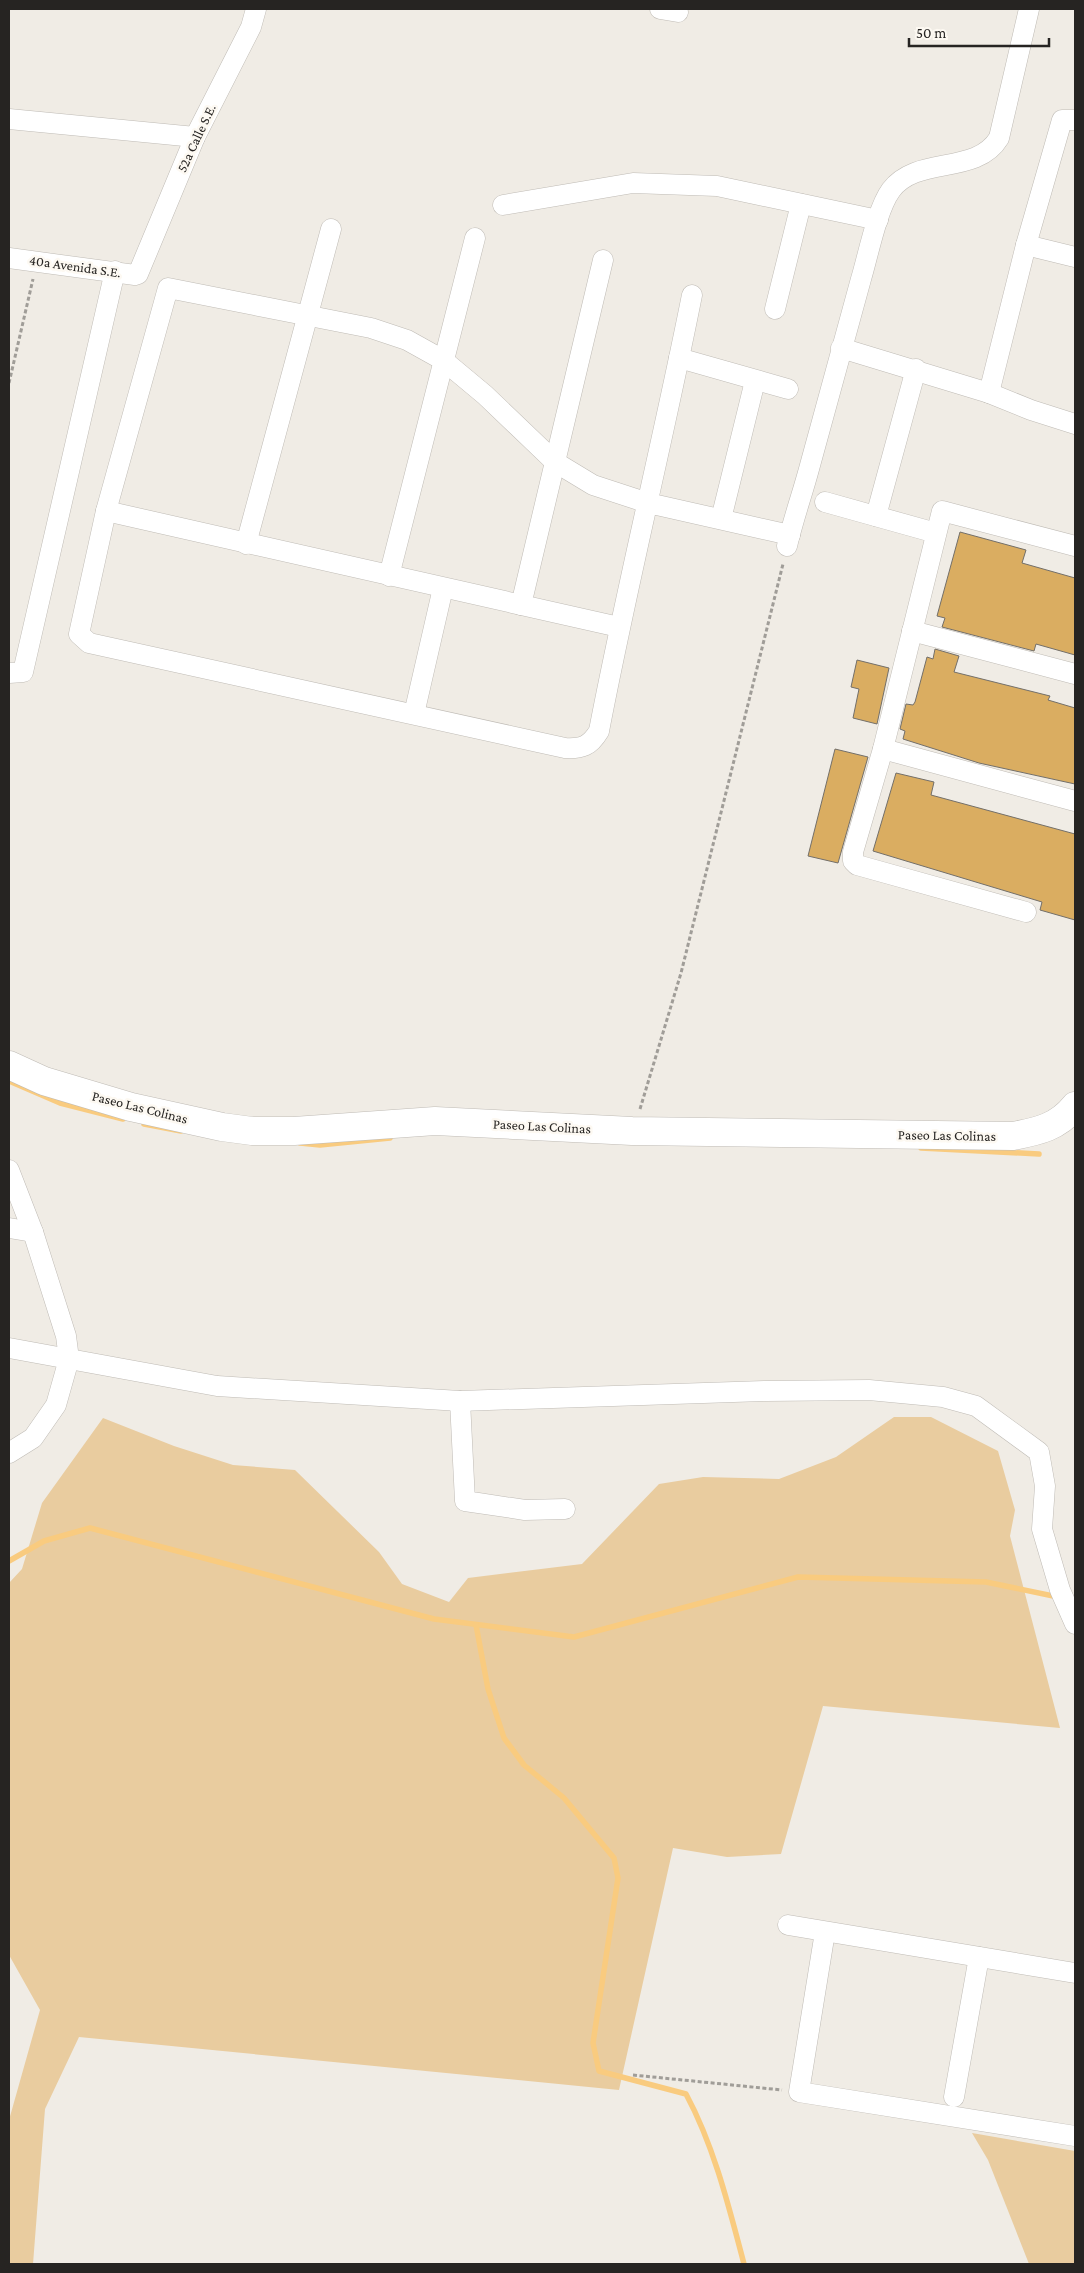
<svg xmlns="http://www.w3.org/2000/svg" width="1084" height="2273" font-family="'Crimson Pro',serif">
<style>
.green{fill:#e9cc9f}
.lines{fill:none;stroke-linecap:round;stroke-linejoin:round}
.stream{stroke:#f9cb7f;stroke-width:5.5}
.building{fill:#daad61;stroke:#736f69}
.street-casing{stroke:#bfbbb5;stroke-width:21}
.secondary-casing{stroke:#bfbbb5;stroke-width:29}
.path{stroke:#a09d98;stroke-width:3;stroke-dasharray:4 2.5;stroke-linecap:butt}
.street{stroke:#fff;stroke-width:20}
.secondary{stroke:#fff;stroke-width:28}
.labels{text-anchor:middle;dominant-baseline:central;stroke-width:5;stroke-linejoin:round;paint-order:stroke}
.street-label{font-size:14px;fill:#262422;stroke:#fdf9f2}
</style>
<rect width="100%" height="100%" fill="#f0ece5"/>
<g class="green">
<path d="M894 1417H931L998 1451 1015 1510 1010 1536 1060 1728 823 1706 781 1854 727 1857 673 1848 619 2090 79 2037 45 2109 33 2264H9V2120L40 2010 9 1955V1583L22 1569 42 1503 103 1418 174 1446 233 1465 295 1470 379 1552 402 1584 449 1602 468 1578 582 1564 659 1484 703 1477 779 1479 836 1457Z"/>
<path d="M972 2133 1075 2151V2264H1029L988 2160Z"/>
</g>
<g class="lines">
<g class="stream">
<path d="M9 1081 60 1103 123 1119"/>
<path d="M144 1124 181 1131"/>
<path d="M300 1143 320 1145 390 1138"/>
<path d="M921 1148 1039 1154"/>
<path d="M9 1561 44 1541 90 1528 434 1619 574 1637 798 1577 986 1582 1058 1597"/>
<path d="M476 1625 488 1689 504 1738 524 1765 564 1798 614 1858 618 1878 593 2043 599 2071 686 2094C714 2146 729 2207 744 2264"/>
</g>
</g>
<g class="building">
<path d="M960 532 1026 550 1022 563 1075 578V655L1036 644 1034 651 942 627 945 618 937 616Z"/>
<path d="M935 649 959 656 954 672 1050 696 1048 700 1075 708V784L979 763 903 739 905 731 900 729 906 704 913 705 915 702 927 657 933 659Z"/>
<path d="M857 660 889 668 877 724 853 718 859 689 851 687Z"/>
<path d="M835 749 868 757 838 863 808 856Z"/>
<path d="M896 773 934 782 931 795 1075 834V920L1040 910 1042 902 873 851Z"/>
</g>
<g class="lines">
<g class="street-casing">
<g id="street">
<path d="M660 9 678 12"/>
<path d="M9 119 195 137"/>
<path d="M503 205 633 183 717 186 878 220"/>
<path d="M1026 245 1075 257"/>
<path d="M9 258 135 275 138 274 195 137 251 27 256 9"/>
<path d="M692 295C663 441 627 585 599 731 590 746 582 749 565 748L89 643 79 634 106 511 168 288 371 328 407 340 443 360 485 395 555 462 593 485 648 503 790 535"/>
<path d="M775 309 801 204"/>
<path d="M841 348 989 393 1031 410 1075 424"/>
<path d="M679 358 788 389"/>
<path d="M989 393 1026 245 1062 120H1075"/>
<path d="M825 502 936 533"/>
<path d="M106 511 619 627"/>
<path d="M876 516 916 369"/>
<path d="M721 519 755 381"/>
<path d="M246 544 331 229"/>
<path d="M787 546C793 520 802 495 809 469 826 406 843 343 861 279 868 256 877 209 891 190 917 155 976 176 999 138L1029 9"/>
<path d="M389 576 475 238"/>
<path d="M521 605 603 260"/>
<path d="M912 631 1075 674"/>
<path d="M9 673 23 672 115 271"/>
<path d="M414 714 443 588"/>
<path d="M883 749 1075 801"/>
<path d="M1026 912 857 865 853 861V852L883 749 942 511 1075 546"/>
<path d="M9 1170 33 1232 66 1336 69 1359 56 1405 33 1438 9 1453"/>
<path d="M9 1228 33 1232"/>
<path d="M9 1348 217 1386 460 1401 765 1391 869 1390 943 1397 976 1406 1039 1452 1045 1486 1042 1529 1060 1590 1075 1624"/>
<path d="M460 1401 465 1501 525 1510 565 1509"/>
<path d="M788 1925 1075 1973"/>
<path d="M825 1932 799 2092 1075 2136"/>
<path d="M954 2097 979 1957"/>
</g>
</g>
<g class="secondary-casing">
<path id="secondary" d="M9 1065 44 1081 131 1107 222 1127 252 1131H294L435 1121 632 1131 1013 1136C1039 1131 1058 1127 1075 1106"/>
</g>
<g class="path">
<path d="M9 383 33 279"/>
<path d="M640 1109 681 973 783 564"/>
<path d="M633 2075 782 2090"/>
</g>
<use href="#street" class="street"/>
<use href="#secondary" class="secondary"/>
</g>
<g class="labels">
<g class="street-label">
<text transform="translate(196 138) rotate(-65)">52a Calle S.E.</text>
<text transform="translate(75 266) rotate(8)">40a Avenida S.E.</text>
<text transform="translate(140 1107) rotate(14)">Paseo Las Colinas</text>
<text transform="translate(542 1126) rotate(3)">Paseo Las Colinas</text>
<text transform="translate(947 1135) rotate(1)">Paseo Las Colinas</text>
</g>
</g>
<rect width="1084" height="2273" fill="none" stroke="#262422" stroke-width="20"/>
<path d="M909 38v8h140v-8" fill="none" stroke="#262422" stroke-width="2.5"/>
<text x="916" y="38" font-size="15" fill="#262422" stroke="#fdf9f2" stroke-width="4" paint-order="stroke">50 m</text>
</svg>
